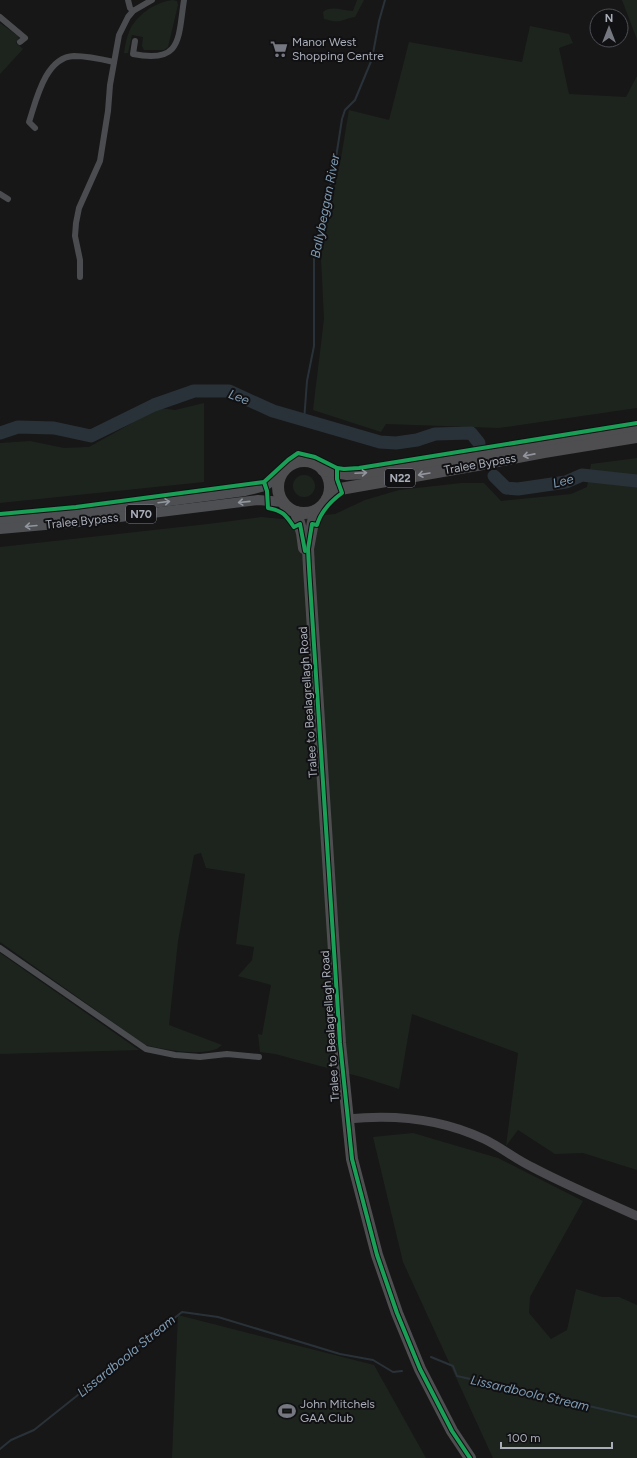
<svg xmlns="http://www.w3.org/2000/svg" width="637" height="1458" font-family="Figtree,sans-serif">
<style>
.green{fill:#1d241e}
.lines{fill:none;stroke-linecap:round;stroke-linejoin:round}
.stream{stroke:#2a3239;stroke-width:2}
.river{stroke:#2a3239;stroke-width:13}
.street{stroke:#4b4c50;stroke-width:6}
.secondary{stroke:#4a4a4e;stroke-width:9}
.primary{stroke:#4d4f52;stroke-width:10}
.highway{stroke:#4e4e51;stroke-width:12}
.cycleway-casing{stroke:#111113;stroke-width:6}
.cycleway{stroke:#1a9f57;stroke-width:4}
.oneway{stroke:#92959e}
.oneway2{stroke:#91969e}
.labels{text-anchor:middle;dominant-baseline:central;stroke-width:4;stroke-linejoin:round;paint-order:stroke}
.shield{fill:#111113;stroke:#7b7e86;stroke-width:1}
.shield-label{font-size:11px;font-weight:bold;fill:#a8adb8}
.poi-label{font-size:12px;fill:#a8adb8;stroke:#111113;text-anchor:start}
.street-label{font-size:12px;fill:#a8adb8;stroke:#111113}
.water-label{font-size:13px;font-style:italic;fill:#7f9bb3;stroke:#111113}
</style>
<rect width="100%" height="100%" fill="#171717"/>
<g class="green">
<path d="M173 0 177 1 178 5 168 47 164 50H144L142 46 143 37 132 35 128 53H124C125 46 126 39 129 32 136 15 155 2 173 0Z"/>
<path d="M357 0H364L355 17C339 20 342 24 324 19L323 12C331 5 343 11 353 11Z"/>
<path d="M622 0H637V40L636 37Z"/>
<path d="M0 23 18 36 19 38 16 43 23 49 0 74Z"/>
<path d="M530 26 569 34 573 43 559 48 569 94 626 97 637 76V408L499 428 386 424 381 432 313 410 324 319 321 258 324 230 341 158 349 110 389 120 409 42 522 62Z"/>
<path d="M204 403V482L0 503V443L30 441 64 448 89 447 159 408 175 410Z"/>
<path d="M637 458V1170L583 1153 555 1154 518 1130 506 1146 518 1053 412 1014 399 1089 365 1078 275 1054 260 1052 258 1034 262 1035 271 985 238 976 252 960 254 947 236 944 245 874 206 868 201 853 194 855 178 941 169 1025 222 1045C209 1059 162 1049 145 1045L0 942V547L208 524 261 517 282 519 335 514 365 500 399 490 461 483H484L501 501 571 494 587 487 591 464Z"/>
<circle cx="304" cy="486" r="11"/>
<path d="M0 953 139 1050 0 1054Z"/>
<path d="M413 1133 498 1158 583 1201 530 1297 529 1313 551 1339 567 1330 576 1289 602 1297H619L637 1305V1458H493L403 1262 373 1137Z"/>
<path d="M178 1315 374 1365 426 1458H172Z"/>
</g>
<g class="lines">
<g class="stream">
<path d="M304 421 307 381 314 346V256L335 164 342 119 345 110 355 100 372 59 379 21 385 0"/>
<path d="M431 1357 453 1366 457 1376 637 1417"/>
<path d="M0 1449 11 1440 34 1430 182 1312 218 1317 340 1354 373 1360 393 1372 402 1371"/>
</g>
<g class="river">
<path d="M0 433 18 427 54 428 91 436 154 405 194 391H229L273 411 380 442 396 443 417 440 435 434 471 433 479 443"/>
<path d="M494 476 506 488 518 489 566 482 582 475 637 481"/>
</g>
<g class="street">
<path d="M128 0 130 8 133 11"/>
<path d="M0 17 25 38 20 42"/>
<path d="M135 41 133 54C182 64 178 39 184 0"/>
<path d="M35 128 29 122C36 101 45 57 74 56 87 56 101 59 114 62"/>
<path d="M0 194 8 199"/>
<path d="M80 277V260L75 236 76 223 79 208 100 161 108 111 110 85 119 35 128 17 133 11 152 0"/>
<path d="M0 948 146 1049 175 1055 200 1057 227 1054 259 1057"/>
</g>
<path class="secondary" d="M347 1119C394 1114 442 1119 484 1139 501 1147 515 1159 532 1167 566 1185 602 1200 637 1216"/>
<g class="primary">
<path d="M0 520 78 513 245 491 265 486 281 474"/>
<path d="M0 529 79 522 258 500 283 502"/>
</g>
<g class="highway">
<circle cx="304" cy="487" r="26"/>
<path d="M323 470 347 474 368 473 472 457 540 444 637 429"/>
<path d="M327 499 340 489 477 465 544 452 637 437"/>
<path d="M315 511 308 549 309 568 340 1043 352 1159 377 1255 397 1313 420 1369 452 1431 470 1458"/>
<path d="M296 512 302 533 304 548"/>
</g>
<g class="cycleway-casing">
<g id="cycleway">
<path d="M337 468V479L342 493C331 501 321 511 317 525L312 524 308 549 309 568 340 1043 352 1159 377 1255 397 1313 420 1369 452 1431 470 1458"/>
<path d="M264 482 267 491 268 508C283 511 285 514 294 527L300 524 305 551"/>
<path d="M0 514 76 507 264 482 288 460 298 453 315 457 337 468 344 469 359 468 637 423"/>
</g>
</g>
<use href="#cycleway" class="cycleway"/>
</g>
<defs><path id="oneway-shaft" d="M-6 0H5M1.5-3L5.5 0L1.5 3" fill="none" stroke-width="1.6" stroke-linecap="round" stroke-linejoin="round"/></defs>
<g class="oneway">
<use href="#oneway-shaft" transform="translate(529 455) rotate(169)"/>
<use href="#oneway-shaft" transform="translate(361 473) rotate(-3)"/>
<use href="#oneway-shaft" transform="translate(424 474) rotate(170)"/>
</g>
<g class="oneway2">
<use href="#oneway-shaft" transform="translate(164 502) rotate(-7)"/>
<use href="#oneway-shaft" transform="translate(244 502) rotate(174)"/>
<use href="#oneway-shaft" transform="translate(31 526) rotate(175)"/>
</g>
<defs>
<g id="supermarket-bare" transform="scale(1.38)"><path d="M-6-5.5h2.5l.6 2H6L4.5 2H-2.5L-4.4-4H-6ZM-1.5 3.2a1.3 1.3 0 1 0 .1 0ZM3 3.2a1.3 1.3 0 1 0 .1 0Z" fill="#757880" stroke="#111113" stroke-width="2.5" paint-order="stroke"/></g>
<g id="stadium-bare" transform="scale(1.38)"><path d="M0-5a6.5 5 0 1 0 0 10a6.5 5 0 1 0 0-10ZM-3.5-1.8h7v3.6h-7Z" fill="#757880" stroke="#111113" stroke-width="2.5" paint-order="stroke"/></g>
</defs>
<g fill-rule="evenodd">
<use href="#supermarket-bare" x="279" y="49"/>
<use href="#stadium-bare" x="287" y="1411"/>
</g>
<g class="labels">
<g class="shield">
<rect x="385" y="469" width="30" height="18" rx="3"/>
<rect x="126" y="505" width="30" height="18" rx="3"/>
</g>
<g class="shield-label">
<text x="400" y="478">N22</text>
<text x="141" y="514">N70</text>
</g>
<g class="poi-label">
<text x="292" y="42">Manor West<tspan x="292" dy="14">Shopping Centre</tspan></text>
<text x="300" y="1404">John Mitchels<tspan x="300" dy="14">GAA Club</tspan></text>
</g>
<g class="street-label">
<text transform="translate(480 464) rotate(-10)">Tralee Bypass</text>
<text transform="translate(82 521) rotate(-6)">Tralee Bypass</text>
<text transform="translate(308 702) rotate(-94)">Tralee to Bealagrellagh Road</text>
<text transform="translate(330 1026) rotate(-94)">Tralee to Bealagrellagh Road</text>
</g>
<g class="water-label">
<text transform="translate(325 206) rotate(-79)">Ballybeggan River</text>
<text transform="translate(239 397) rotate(21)">Lee</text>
<text transform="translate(563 481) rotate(-15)">Lee</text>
<text transform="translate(126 1356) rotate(-39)">Lissardboola Stream</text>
<text transform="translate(530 1393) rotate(13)">Lissardboola Stream</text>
</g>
</g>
<g transform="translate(609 28)"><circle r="19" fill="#111113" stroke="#4d4f55"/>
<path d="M0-3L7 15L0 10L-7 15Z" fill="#757880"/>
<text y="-6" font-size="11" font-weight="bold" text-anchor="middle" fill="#a8adb8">N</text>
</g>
<path d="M501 1442v6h111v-6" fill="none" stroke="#a8adb8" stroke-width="2"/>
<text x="507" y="1442" font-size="12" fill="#a8adb8" stroke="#111113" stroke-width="3" paint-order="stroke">100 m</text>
</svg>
